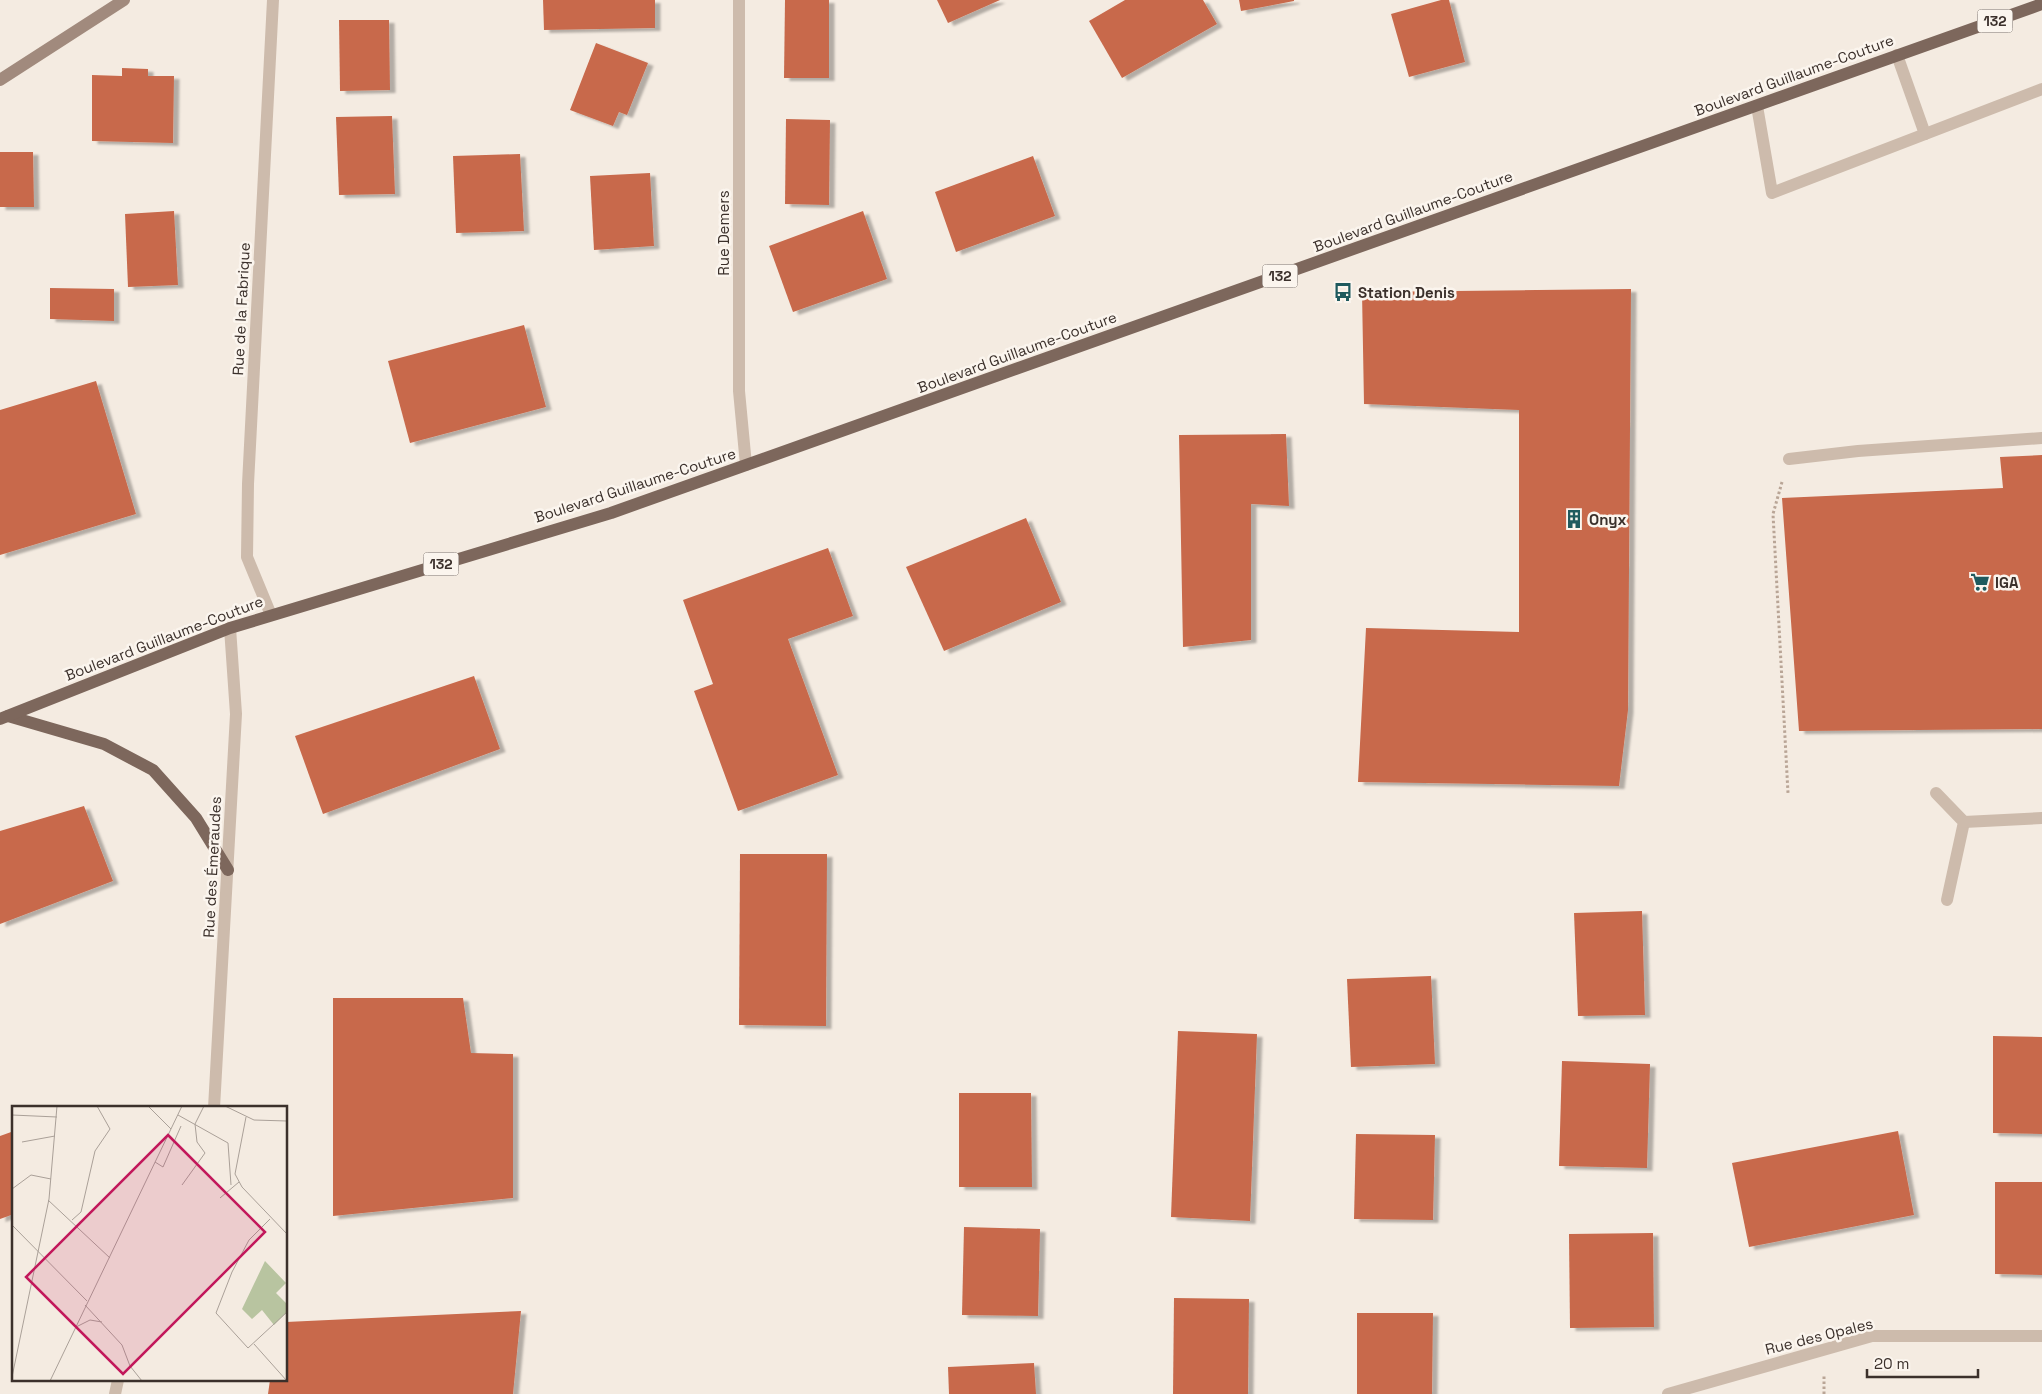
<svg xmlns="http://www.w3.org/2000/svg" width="2042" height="1394" font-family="'Space Grotesk',sans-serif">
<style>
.building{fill:#c8694b;filter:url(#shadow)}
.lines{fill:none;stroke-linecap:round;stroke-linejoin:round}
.path{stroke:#b9a596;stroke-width:3;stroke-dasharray:2.5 2.5;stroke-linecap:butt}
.lane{stroke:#cdbbac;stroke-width:12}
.street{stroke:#cdbbac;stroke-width:12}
.secondary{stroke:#a18a7d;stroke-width:12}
.primary{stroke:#7d675c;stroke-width:12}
.labels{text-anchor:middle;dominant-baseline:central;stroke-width:5;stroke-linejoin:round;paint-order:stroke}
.shield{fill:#fbf5ee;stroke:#756b66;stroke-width:1}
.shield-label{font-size:14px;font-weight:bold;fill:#3b302b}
.street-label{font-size:15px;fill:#3b302b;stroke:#fbf5ee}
.poi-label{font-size:15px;font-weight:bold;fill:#3b302b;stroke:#fbf5ee;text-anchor:start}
.inset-road{fill:none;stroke:#aaa098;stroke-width:1}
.view{fill:#c2185b;fill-opacity:0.15;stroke:#c2185b;stroke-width:2.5}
.inset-edge{fill:none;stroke:#3b302b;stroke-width:2.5}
</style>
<defs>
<filter id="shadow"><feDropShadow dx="5.5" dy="3" stdDeviation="1" flood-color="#0004"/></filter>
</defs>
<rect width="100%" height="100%" fill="#f4ebe1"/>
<g class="building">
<path d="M543 0H655V28L544 30Z"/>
<path d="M785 0H829V78H784Z"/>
<path d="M937 0H1000L948 23Z"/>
<path d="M1125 0H1203L1217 24 1122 78 1089 21Z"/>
<path d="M1239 0H1294V1L1241 11Z"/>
<path d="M1441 0H1449L1465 62 1409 77 1391 14Z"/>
<path d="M339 20H389L390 90 340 91Z"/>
<path d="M596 43 648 63 627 115 619 112 613 126 570 110Z"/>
<path d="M122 68 148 69V76H174L173 143 92 141V75L122 76Z"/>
<path d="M392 116 395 194 339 195 336 117Z"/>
<path d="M786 119 830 120 829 205 785 204Z"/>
<path d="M0 152H33L34 207H0Z"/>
<path d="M520 154 524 231 456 233 453 156Z"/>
<path d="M1033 156 1055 216 956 252 935 192Z"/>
<path d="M650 173 654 246 594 250 590 176Z"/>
<path d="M174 211 178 285 128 287 125 214Z"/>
<path d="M863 211 887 279 793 312 769 246Z"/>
<path d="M50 288 114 289V321L50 319Z"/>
<path d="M1631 289 1628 710 1619 786 1358 782 1366 628 1519 632V410L1364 404 1362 292Z"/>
<path d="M524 325 546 407 410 443 388 361Z"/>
<path d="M96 381 136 514 0 555V410Z"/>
<path d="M1286 434 1289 506 1251 504V640L1183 647 1179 435Z"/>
<path d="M2042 455V729L1799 731 1782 498 2003 488 2000 457Z"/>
<path d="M1026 518 1061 602 944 651 906 567Z"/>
<path d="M828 548 853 616 788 639 838 775 738 811 694 691 713 684 683 600Z"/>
<path d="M474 676 500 749 323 814 295 736Z"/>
<path d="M84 806 113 881 0 924V831Z"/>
<path d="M740 854H827L826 1026 739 1025Z"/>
<path d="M1642 911 1645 1015 1578 1016 1574 913Z"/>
<path d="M1431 976 1435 1064 1351 1067 1347 979Z"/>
<path d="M333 998H463L471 1053 513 1054V1198L333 1216Z"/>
<path d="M1178 1031 1257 1034 1250 1221 1171 1217Z"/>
<path d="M1993 1036 2042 1037V1134L1993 1133Z"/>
<path d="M1562 1061 1650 1064 1647 1168 1559 1166Z"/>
<path d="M959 1093H1031L1032 1187H959Z"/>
<path d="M14 1131V1214L0 1219V1136Z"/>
<path d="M1898 1131 1914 1215 1749 1247 1732 1163Z"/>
<path d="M1356 1134 1435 1135 1433 1220 1354 1219Z"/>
<path d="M1995 1182H2042V1275L1995 1274Z"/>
<path d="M964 1227 1040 1229 1038 1316 962 1315Z"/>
<path d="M1653 1233 1654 1327 1570 1328 1569 1234Z"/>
<path d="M1174 1298 1249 1299 1248 1394H1173Z"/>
<path d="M521 1311 513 1394H268L270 1380H286V1322Z"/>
<path d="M1357 1313H1433L1432 1394H1357Z"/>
<path d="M1034 1363 1036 1394H949L948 1367Z"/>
</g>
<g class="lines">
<g class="path">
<path d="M1782 482 1773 514 1788 793"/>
<path d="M1824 1394V1375"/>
</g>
<g class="lane">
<path d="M1897 55 1925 134"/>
<path d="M1757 106 1772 193 2042 89"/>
<path d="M1789 459 1858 451 2042 438"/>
<path d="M1936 793 1964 822 1947 900"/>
<path d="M1964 822 2042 818"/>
</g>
<g class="street">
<path d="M739 0V391L746 465"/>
<path d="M271 615 247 557 248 484 273 0"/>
<path d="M214 1108 236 714 230 628"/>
<path d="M115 1394 118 1380"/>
<path d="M1668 1394 1872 1336H2042"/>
</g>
<path class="secondary" d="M0 80 124 0"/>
<g class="primary">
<path d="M8 716 104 744 153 770 196 818 228 870"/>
<path d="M0 719 230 628 611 513 2042 4"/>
</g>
</g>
<defs>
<g id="bus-bare" transform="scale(1.5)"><path d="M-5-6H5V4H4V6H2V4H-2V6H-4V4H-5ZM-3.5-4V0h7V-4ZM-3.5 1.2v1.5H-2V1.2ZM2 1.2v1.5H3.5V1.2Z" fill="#1f5a5e" stroke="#fbf5ee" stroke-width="2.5" paint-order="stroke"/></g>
<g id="building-bare" transform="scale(1.5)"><path d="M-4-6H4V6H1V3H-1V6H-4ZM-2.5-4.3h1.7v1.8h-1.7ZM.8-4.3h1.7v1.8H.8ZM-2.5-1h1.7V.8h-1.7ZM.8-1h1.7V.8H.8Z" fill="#1f5a5e" stroke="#fbf5ee" stroke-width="2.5" paint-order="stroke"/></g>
<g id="supermarket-bare" transform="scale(1.5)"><path d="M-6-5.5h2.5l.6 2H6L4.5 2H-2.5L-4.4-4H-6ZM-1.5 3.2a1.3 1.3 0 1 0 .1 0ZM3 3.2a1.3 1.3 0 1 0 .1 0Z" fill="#1f5a5e" stroke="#fbf5ee" stroke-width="2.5" paint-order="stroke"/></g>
</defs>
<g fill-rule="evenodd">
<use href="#bus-bare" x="1343" y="292"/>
<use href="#building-bare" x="1574" y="519"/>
<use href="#supermarket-bare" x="1980" y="582"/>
</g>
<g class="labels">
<g class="shield">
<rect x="1977.5" y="9.5" width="35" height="23" rx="4"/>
<rect x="1262.5" y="264.5" width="35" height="23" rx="4"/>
<rect x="423.5" y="552.5" width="35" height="23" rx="4"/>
</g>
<g class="shield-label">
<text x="1995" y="21">132</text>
<text x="1280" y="276">132</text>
<text x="441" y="564">132</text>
</g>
<g class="street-label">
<text transform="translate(1794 75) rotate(-20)">Boulevard Guillaume-Couture</text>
<text transform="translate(1413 211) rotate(-20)">Boulevard Guillaume-Couture</text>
<text transform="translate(723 233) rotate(-90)">Rue Demers</text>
<text transform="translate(241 309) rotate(-87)">Rue de la Fabrique</text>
<text transform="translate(1017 352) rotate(-20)">Boulevard Guillaume-Couture</text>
<text transform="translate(635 485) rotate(-18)">Boulevard Guillaume-Couture</text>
<text transform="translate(164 638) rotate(-21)">Boulevard Guillaume-Couture</text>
<text transform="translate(212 867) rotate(-87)">Rue des Émeraudes</text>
<text transform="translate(1819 1336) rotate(-14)">Rue des Opales</text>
</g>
<g class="poi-label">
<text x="1358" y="292">Station Denis</text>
<text x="1589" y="519">Onyx</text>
<text x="1995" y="582">IGA</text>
</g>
</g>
<g transform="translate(12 1106)">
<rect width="275" height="275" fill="#f4ebe1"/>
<path d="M253 155 274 177 264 187 275 198V206L262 219 250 204 240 213 230 203Z" fill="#b8c4a0"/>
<path class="inset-road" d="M136 0 159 23M213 0 242 14 275 15M0 9 45 11M166 9 216 37 219 79M234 11 223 68 230 81 275 128M10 36 43 30M143 56 151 61 169 20M170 79 193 47 185 36 183 18 192 0M0 83 19 69 39 73M208 92 227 76M36 94 98 152M258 113 237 134 220 166 204 207 236 242 275 206M60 114 69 106 83 45 98 23 85 0M0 119 75 195M73 199 110 239 118 260 130 275M64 221 78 214 90 216M242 238 275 275M0 271 37 93 45 0M38 275 170 0"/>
<path class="view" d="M156 29 253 126 111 268 14 171Z"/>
<rect width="275" height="275" class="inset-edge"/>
</g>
<path d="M1867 1369v8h111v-8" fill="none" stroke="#3b302b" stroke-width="2.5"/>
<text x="1874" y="1369" font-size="15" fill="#3b302b" stroke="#fbf5ee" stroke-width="4" paint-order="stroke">20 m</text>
</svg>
